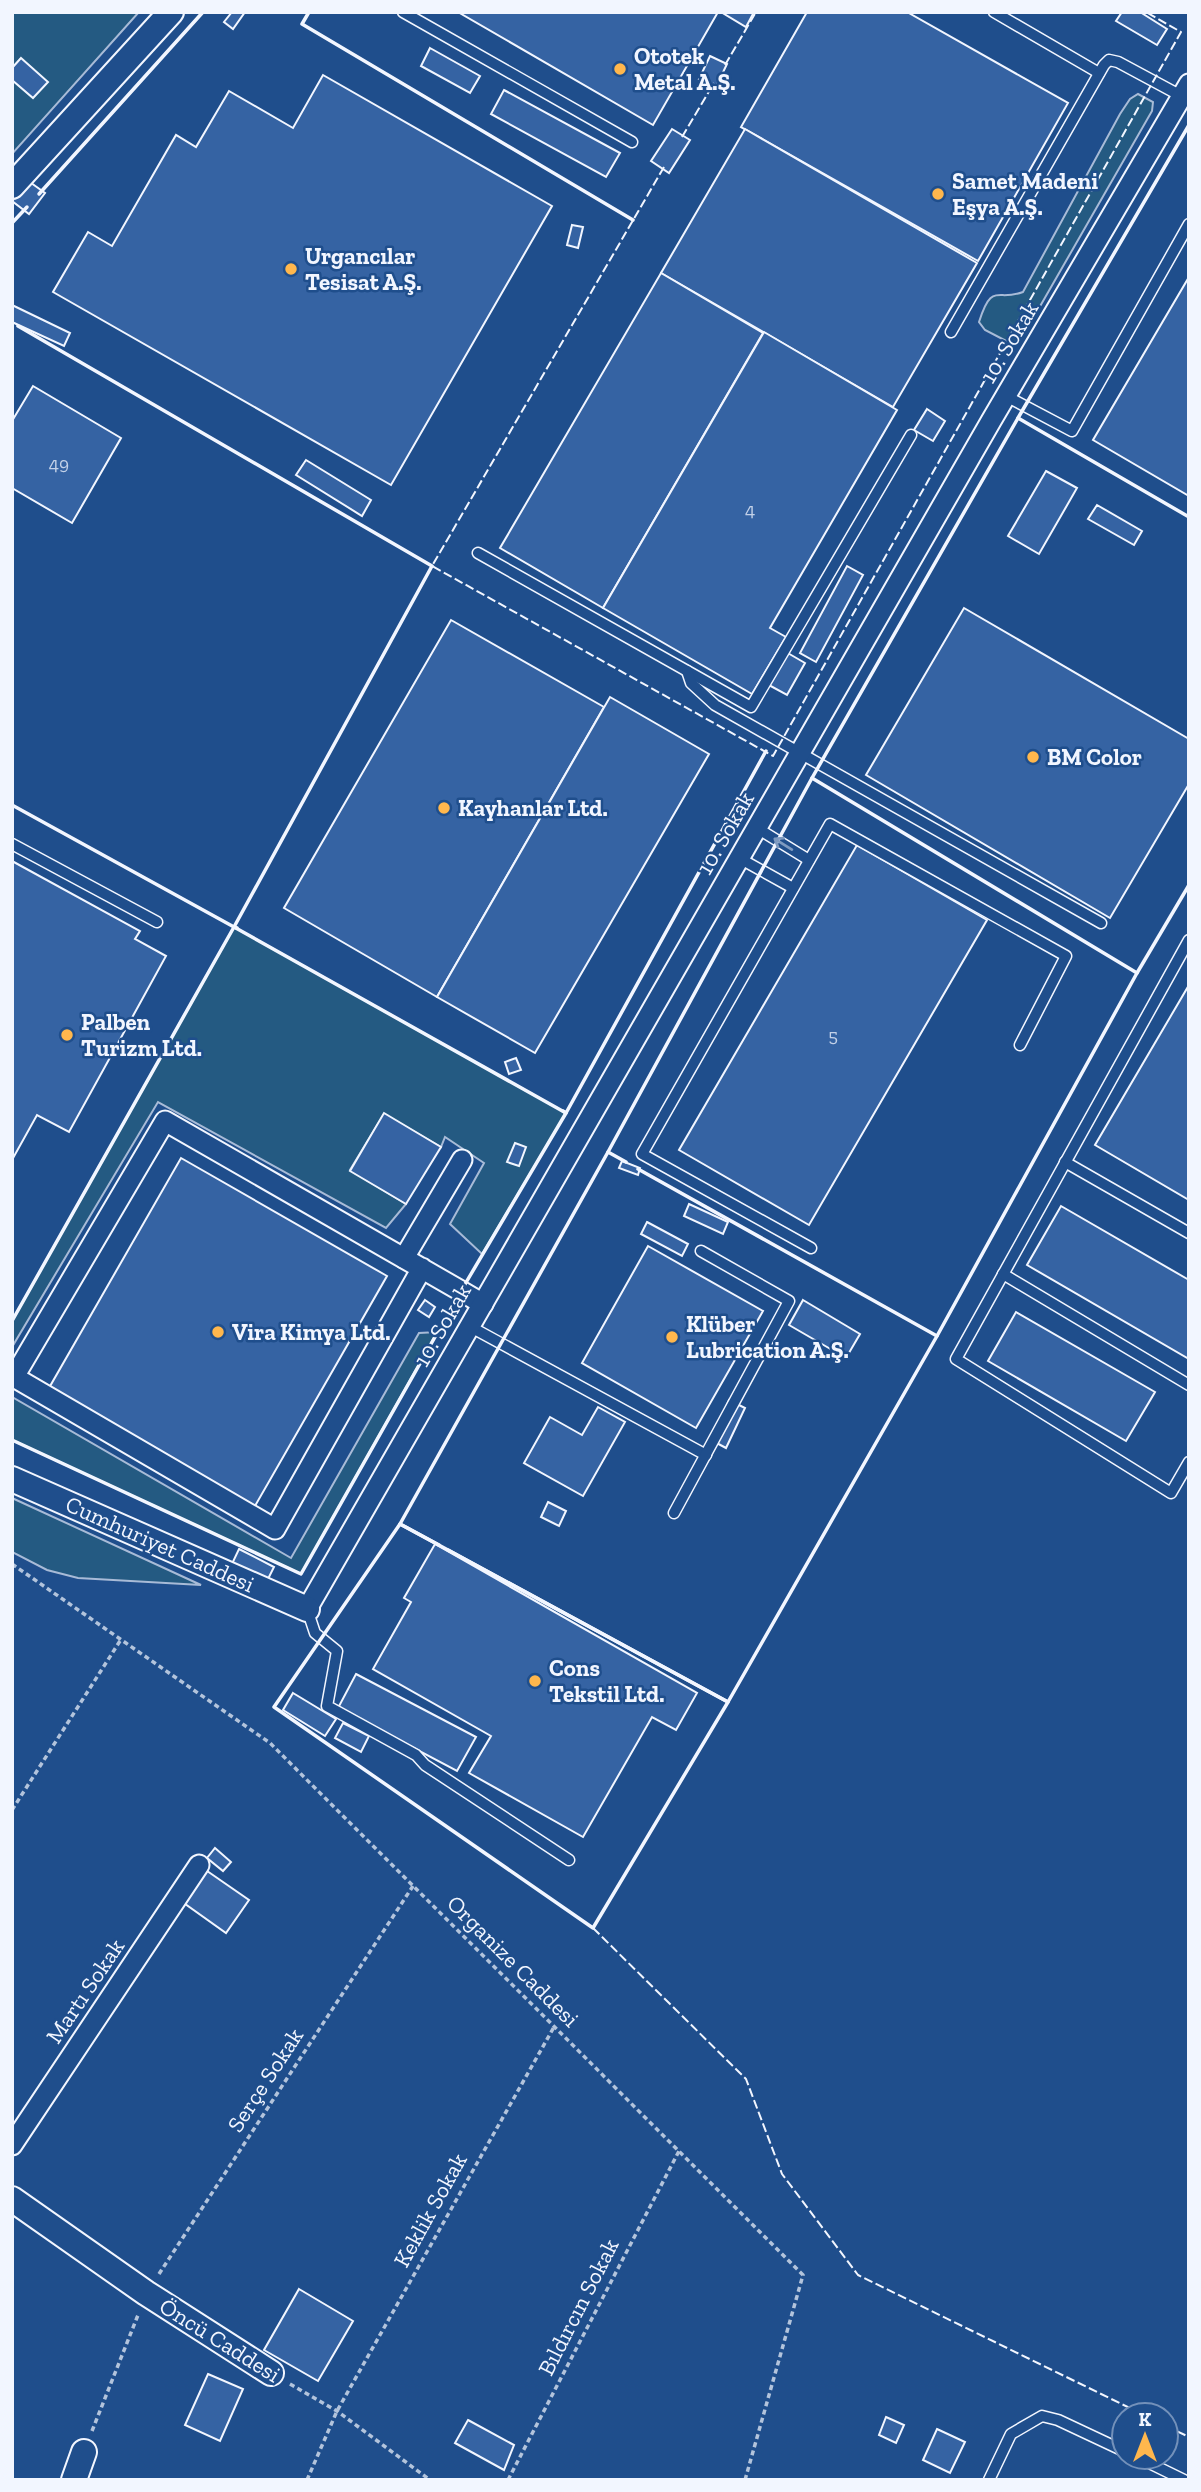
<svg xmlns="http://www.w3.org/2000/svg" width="1201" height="2492" font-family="'Zilla Slab',serif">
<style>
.green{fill:#245a82;stroke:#a8bbd7;stroke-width:2}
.building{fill:#3563a3;stroke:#f2f6ff;stroke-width:2}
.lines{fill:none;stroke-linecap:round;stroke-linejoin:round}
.service-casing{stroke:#f2f6ff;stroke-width:13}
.minor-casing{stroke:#f2f6ff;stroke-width:23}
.tertiary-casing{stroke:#f2f6ff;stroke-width:28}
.path{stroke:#b3c4dc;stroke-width:3.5;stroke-dasharray:5 3.5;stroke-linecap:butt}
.service{stroke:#1f4e8c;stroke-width:10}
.minor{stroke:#1f4e8c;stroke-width:19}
.tertiary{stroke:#1f4e8c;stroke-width:24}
.fence{stroke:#f2f6ff;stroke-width:2;stroke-dasharray:9 3.5;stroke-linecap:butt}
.wall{stroke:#f2f6ff;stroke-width:3.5}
.oneway{stroke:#7e9ac0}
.poi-dot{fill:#ffb74d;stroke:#1f4e8c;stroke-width:2.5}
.labels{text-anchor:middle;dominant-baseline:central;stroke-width:5;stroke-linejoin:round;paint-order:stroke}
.number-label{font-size:19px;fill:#c3d1e8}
.poi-label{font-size:23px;font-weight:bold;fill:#f2f6ff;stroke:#1f4e8c;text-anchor:start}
.street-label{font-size:23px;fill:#f2f6ff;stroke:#1f4e8c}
</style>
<rect width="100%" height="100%" fill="#1f4e8c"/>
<g class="green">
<path d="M12 12H139L12 154Z"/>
<path d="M1138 94 1153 102 1152 111 1023 336 1012 344 985 330 979 322C992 281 997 302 1023 292L1120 114 1130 99Z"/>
<path d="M234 927 566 1113 482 1254 450 1224 484 1163 445 1137 441 1147 384 1114 350 1170 406 1204 386 1228 158 1102 12 1347V1321Z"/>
<path d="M437 1332 301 1574 12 1440V1397L291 1558 419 1333Z"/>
<path d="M12 1498 201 1585 78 1578 47 1570 12 1552Z"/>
</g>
<g class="building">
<path d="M232 12H245L233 29 224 22Z"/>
<path d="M458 12H718L653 125Z"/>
<path d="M721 12H754L746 27Z"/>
<path d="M807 12H907L1068 103 978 261 741 127Z"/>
<path d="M1122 12H1140L1167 29 1157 45 1116 21Z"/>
<path d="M430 48 480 76 470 93 421 66Z"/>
<path d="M710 56 727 64 716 87 699 79Z"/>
<path d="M21 58 48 82 33 98 12 80V68Z"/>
<path d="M323 75 552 206 391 485 53 292 88 232 112 246 176 135 196 147 229 91 293 128Z"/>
<path d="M504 90 620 153 606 177 491 114Z"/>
<path d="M672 129 690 140 669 173 651 161Z"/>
<path d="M745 129 977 263 893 407 661 273Z"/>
<path d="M27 180 45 193 29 214 12 201Z"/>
<path d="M572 225 583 227 578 248 567 245Z"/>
<path d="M661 273 763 333 603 608 500 548Z"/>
<path d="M1189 277V496L1093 440Z"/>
<path d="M12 305 70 333 64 346 12 322Z"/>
<path d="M764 332 897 410 770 628 786 637 752 694 603 608Z"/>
<path d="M33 386 121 438 72 523 12 488V421Z"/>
<path d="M927 409 945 421 933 441 914 430Z"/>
<path d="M306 460 371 500 362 516 296 475Z"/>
<path d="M1046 471 1077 488 1039 554 1008 536Z"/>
<path d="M1097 505 1142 531 1134 545 1088 519Z"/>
<path d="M847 566 863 575 816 662 800 653Z"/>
<path d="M964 608 1189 739V784L1110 918 866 775Z"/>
<path d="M451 620 604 707 437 997 284 908Z"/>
<path d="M786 652 805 663 787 695 767 684Z"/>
<path d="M610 697 709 754 535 1053 437 997Z"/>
<path d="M857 845 987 920 809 1225 679 1150Z"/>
<path d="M12 861 140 931 135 939 166 956 69 1132 37 1115 12 1160Z"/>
<path d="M1189 985V1200L1095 1145Z"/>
<path d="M516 1058 521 1070 509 1074 505 1062Z"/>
<path d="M384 1113 441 1147 406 1204 350 1171Z"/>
<path d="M515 1143 526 1147 519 1166 507 1162Z"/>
<path d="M181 1158 387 1276 255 1506 49 1388Z"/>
<path d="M622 1161 640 1168 638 1175 619 1168Z"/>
<path d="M689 1204 728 1222 723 1234 684 1216Z"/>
<path d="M1061 1206 1189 1280V1359L1027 1265Z"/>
<path d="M647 1222 688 1244 682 1256 641 1234Z"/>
<path d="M648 1246 763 1311 696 1428 582 1363Z"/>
<path d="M425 1300 435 1307 429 1317 418 1310Z"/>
<path d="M803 1300 860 1334 846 1358 789 1325Z"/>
<path d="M1016 1312 1155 1392 1126 1441 988 1361Z"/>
<path d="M729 1400 745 1408 726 1448 711 1440Z"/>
<path d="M598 1407 625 1422 583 1496 524 1463 550 1417 582 1435Z"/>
<path d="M548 1502 566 1511 559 1526 541 1517Z"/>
<path d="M435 1544 697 1693 676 1730 652 1717 583 1837 469 1773 491 1736 373 1669 411 1602 404 1598Z"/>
<path d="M239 1549 274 1567 265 1585 230 1568Z"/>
<path d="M356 1674 476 1737 457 1771 338 1708Z"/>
<path d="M293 1693 336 1719 325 1736 283 1710Z"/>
<path d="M343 1723 369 1736 361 1752 335 1738Z"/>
<path d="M215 1848 231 1862 223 1871 207 1858Z"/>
<path d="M197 1864 249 1900 226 1933 174 1896Z"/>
<path d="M299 2289 353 2321 318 2381 264 2350Z"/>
<path d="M208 2374 243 2389 220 2441 185 2425Z"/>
<path d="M886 2417 904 2425 896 2443 879 2435Z"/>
<path d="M468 2420 514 2445 504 2470 455 2443Z"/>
<path d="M937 2429 965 2442 950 2473 923 2460Z"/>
</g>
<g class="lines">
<g class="service-casing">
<g id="service">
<path d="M403 12 632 142"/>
<path d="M994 12 1099 73"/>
<path d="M951 332 1104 65 1109 60 1118 62 1185 98"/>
<path d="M1006 396 1072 431 1189 224"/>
<path d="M478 553 751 707 911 435"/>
<path d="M687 671 691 683 715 705 1101 923"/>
<path d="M757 828 809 860"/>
<path d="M12 844 157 922"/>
<path d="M739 858 793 888"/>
<path d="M1189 940 956 1359 1171 1493 1189 1462"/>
<path d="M1065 1162 1189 1233"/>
<path d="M811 1248 642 1154 830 824 1066 956 1020 1045"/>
<path d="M1003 1274 1189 1385"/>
<path d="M469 1326 706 1455"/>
<path d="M674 1513 789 1301 701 1251"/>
<path d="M307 1609 315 1633 337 1651 327 1706 416 1755 425 1765 569 1860"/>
<path d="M1137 2457 1184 2480"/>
<path d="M989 2480 1011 2434 1042 2416 1058 2420 1124 2451"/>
</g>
</g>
<g class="minor-casing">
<g id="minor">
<path d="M404 1258 462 1160"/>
<path d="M422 1268 275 1529 14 1377 165 1121 461 1291 483 1304"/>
<path d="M307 1609 991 421 1189 84"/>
<path d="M12 2145 199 1865"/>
</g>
</g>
<g class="tertiary-casing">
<g id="tertiary">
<path d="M12 186 171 12"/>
<path d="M12 1479 307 1609"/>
<path d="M12 2199 146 2293 271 2373"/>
<path d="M74 2480 84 2452"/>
</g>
</g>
<g class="path">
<path d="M12 1564 270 1743 803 2275 745 2480"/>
<path d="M12 1810 120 1641"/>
<path d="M159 2274 413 1886"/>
<path d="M290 2384 337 2411 430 2480"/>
<path d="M92 2431 138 2315"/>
<path d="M307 2480 337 2411 554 2027"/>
<path d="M508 2480 679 2151"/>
</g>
<use href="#service" class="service"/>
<use href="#minor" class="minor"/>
<use href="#tertiary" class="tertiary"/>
<g class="fence">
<path d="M725 65 756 12"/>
<path d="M682 137 714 83"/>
<path d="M664 167 432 566 773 756 1181 32 1146 12"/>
<path d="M593 1928 746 2079 782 2174 858 2275 1144 2415"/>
<path d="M1166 2426 1189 2437"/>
</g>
<g class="wall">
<path d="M309 12 302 24 633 220"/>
<path d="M39 194 203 12"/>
<path d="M12 223 27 207"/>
<path d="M18 326 432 566 234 927 566 1113 766 751"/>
<path d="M1018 418 1189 125"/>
<path d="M812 778 1018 418 1189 517"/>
<path d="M12 805 234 927"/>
<path d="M1137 973 1189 885"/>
<path d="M638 1169 937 1336"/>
<path d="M12 1321 234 927 237 928"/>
<path d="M12 1440 301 1574 461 1291 566 1113 563 1111"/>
<path d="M400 1524 728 1702 593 1928 274 1707Z"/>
<path d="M439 1545 400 1524 608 1152 626 1162"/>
<path d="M448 1550 728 1702 937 1336 1137 973 812 778 608 1152"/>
</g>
</g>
<defs><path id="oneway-shaft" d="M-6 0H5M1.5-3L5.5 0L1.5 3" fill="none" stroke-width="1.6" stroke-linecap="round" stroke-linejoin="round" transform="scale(1.75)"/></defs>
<use class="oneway" href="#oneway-shaft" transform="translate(783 844) rotate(-148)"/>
<g class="poi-dot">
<circle cx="620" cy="69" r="7"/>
<circle cx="938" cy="194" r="7"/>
<circle cx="291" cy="269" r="7"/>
<circle cx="1033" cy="757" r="7"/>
<circle cx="444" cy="808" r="7"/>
<circle cx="67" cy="1035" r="7"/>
<circle cx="218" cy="1332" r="7"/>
<circle cx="672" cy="1337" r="7"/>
<circle cx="535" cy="1681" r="7"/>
</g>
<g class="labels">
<g class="number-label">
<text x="59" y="463">49</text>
<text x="750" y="509">4</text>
<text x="833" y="1035">5</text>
</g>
<g class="poi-label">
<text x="634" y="56">Ototek<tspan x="634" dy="26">Metal A.Ş.</tspan></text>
<text x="952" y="181">Samet Madeni<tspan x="952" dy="26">Eşya A.Ş.</tspan></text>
<text x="305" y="256">Urgancılar<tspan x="305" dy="26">Tesisat A.Ş.</tspan></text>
<text x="1047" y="757">BM Color</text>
<text x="458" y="808">Kayhanlar Ltd.</text>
<text x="81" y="1022">Palben<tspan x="81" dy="26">Turizm Ltd.</tspan></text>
<text x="686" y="1324">Klüber<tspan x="686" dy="26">Lubrication A.Ş.</tspan></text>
<text x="232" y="1332">Vira Kimya Ltd.</text>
<text x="549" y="1668">Cons<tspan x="549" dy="26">Tekstil Ltd.</tspan></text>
</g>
<g class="street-label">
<text transform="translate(1009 342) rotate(-59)">10. Sokak</text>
<text transform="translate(725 833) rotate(-60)">10. Sokak</text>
<text transform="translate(442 1325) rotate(-60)">10. Sokak</text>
<text transform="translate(160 1544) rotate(24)">Cumhuriyet Caddesi</text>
<text transform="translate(513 1961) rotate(45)">Organize Caddesi</text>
<text transform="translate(85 1991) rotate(-56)">Martı Sokak</text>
<text transform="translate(265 2080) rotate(-57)">Serçe Sokak</text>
<text transform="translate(430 2210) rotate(-61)">Keklik Sokak</text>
<text transform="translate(578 2307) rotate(-63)">Bıldırcın Sokak</text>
<text transform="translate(220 2340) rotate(32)">Öncü Caddesi</text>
</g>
</g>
<rect width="1201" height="2492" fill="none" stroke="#f2f6ff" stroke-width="28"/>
<g transform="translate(1145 2436)"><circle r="33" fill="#1f4e8c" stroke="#7391ba" stroke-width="2"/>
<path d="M0-5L12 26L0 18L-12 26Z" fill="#ffb74d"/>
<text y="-10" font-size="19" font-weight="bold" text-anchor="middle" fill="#f2f6ff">K</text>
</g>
</svg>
